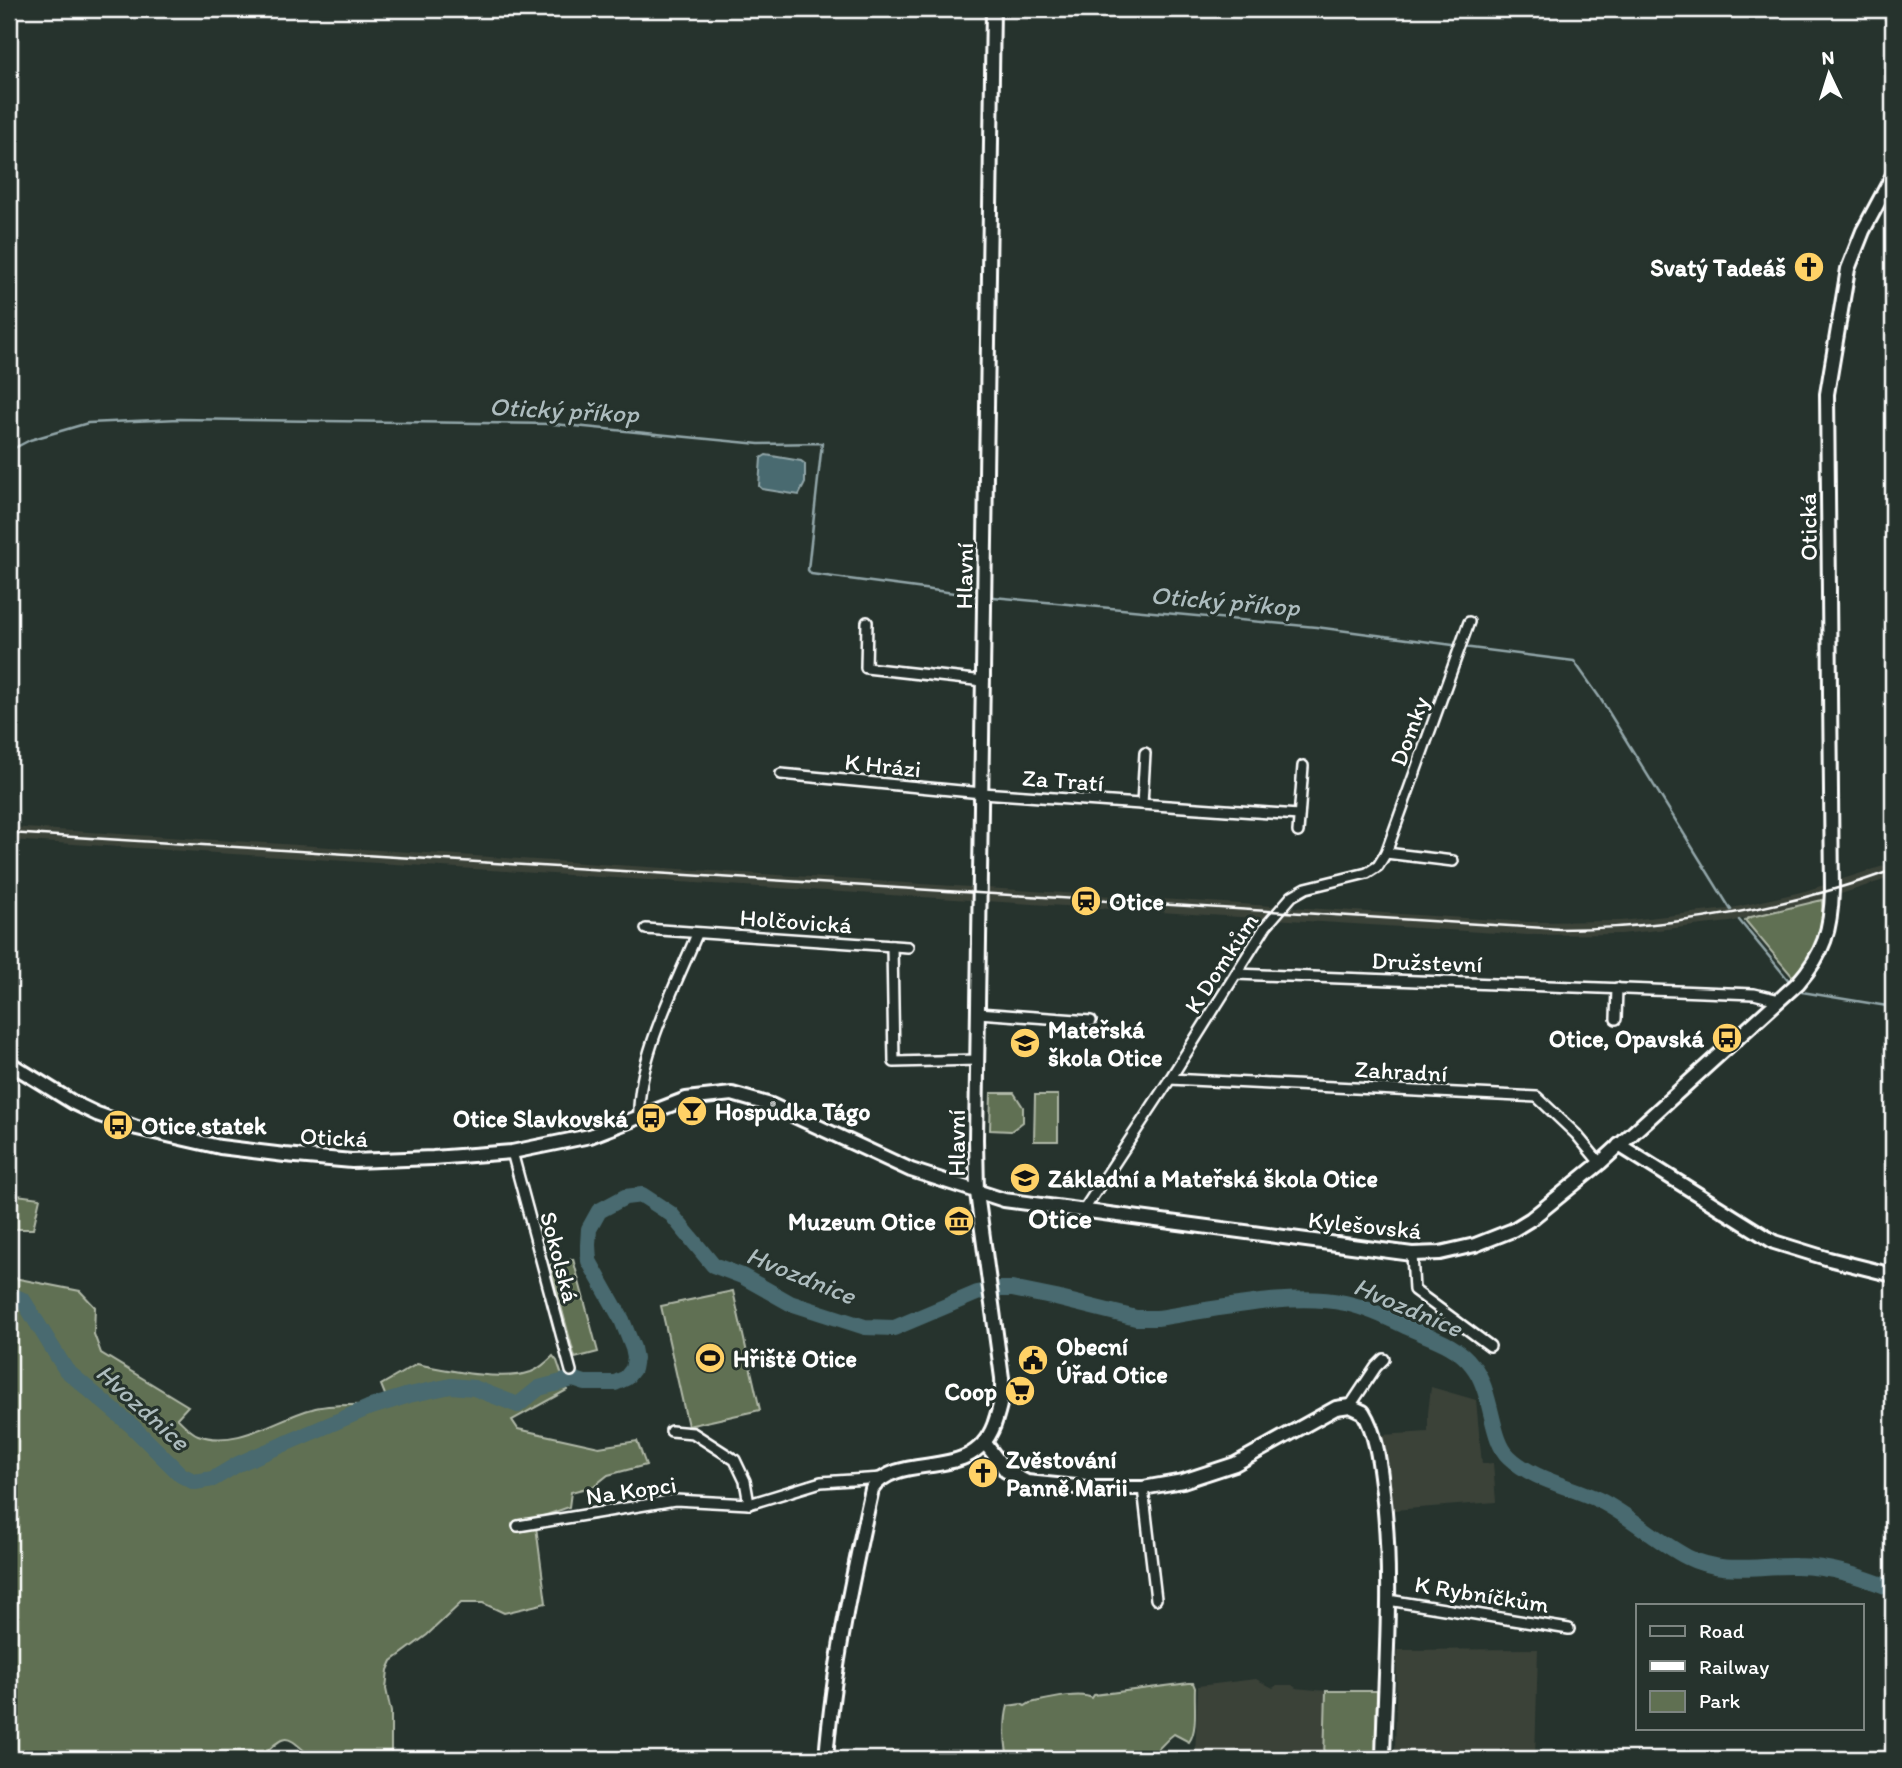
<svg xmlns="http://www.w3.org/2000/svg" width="1902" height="1768" font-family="Itim,sans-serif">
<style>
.built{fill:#3b4239}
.green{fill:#607052;stroke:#b0b8a8;stroke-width:2}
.water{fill:#496a6f;stroke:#92a6a9;stroke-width:2}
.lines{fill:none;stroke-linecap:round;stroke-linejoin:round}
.stream{stroke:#92a6a9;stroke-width:2.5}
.river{stroke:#496a6f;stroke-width:16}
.street-casing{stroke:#fff;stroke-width:14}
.secondary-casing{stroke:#fff;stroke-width:18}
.street{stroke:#26332d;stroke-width:9}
.secondary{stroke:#26332d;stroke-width:12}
.rail{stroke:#fff;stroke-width:2.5}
.labels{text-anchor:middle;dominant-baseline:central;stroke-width:6;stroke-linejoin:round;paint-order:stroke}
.poi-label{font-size:24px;font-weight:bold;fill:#fff;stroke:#26332d;text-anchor:start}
.street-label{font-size:24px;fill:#fff;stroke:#26332d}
.water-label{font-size:26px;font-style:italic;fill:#adbcbe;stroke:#26332d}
.quarter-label{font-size:28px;font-weight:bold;fill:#fff;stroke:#26332d}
</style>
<rect width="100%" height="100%" fill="#26332d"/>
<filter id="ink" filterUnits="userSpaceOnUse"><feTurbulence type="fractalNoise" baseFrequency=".0143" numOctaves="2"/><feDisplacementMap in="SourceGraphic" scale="14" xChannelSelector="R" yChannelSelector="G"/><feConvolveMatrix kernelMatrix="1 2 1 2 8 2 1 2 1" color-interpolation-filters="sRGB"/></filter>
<g filter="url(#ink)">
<g class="built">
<path d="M9 827 1528 922 1621 921 1728 909 1805 891 1893 863V877L1822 900 1730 922 1621 934 1528 935 9 840Z"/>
<path d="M1431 1387 1476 1400 1482 1464 1493 1463 1496 1502 1393 1510 1382 1435 1428 1432V1413Z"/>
<path d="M1538 1649 1535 1759H1506L1511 1755 1395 1754 1397 1650Z"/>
<path d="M1256 1679 1273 1688 1277 1685H1292L1296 1688 1326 1691 1324 1759H1224L1223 1756 1195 1757 1198 1686Z"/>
</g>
<g class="green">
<path d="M1822 900C1824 926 1815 962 1792 976L1745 920 1751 917Z"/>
<path d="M991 1093H1014L1023 1107V1122L1011 1131 990 1130Z"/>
<path d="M1035 1095H1058V1141H1034Z"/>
<path d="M9 1194 40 1198 33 1229H9Z"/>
<path d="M573 1259 598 1352 575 1358 550 1265Z"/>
<path d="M9 1277 80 1291 95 1307 94 1334 101 1353 188 1406 177 1418C183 1423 190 1432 198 1435 237 1449 277 1418 312 1409 336 1402 363 1408 388 1402L381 1385 417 1364C448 1370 501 1382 531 1372 539 1369 547 1362 553 1356L557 1361 567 1390 512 1420 518 1429 599 1447 637 1441 646 1465 608 1475 594 1486 571 1492 569 1507 535 1519 546 1603 504 1613 483 1603H461L427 1635 392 1661 388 1670 386 1689 391 1712V1759H314C286 1736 288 1729 260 1759H9Z"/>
<path d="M733 1291 760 1410 688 1426 661 1306Z"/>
<path d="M1189 1683H1193L1195 1688C1194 1704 1198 1730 1189 1742L1174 1734C1160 1744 1160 1754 1140 1756L1009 1759C1004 1746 1004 1720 1008 1706L1021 1704 1025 1706 1030 1703C1045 1700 1080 1691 1092 1698L1094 1695Z"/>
<path d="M1326 1691H1377L1376 1759H1324Z"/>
</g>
<path class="water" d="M766 455 801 461 805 464V483L799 495 762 489 759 486 761 458Z"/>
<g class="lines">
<g class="stream">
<path d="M9 451 30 440 88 423 179 419 554 424 759 444 822 443 808 570 811 574 977 596"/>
<path d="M993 597 1316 627 1453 645"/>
<path d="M1463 647 1574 661 1600 698 1731 910"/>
<path d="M1739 920 1790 982"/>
<path d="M1798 988 1802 992 1893 1007"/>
</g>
<path class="river" d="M9 1294 23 1300 66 1370 132 1426 181 1475 195 1482 213 1479 238 1464 368 1408 409 1395 451 1386 474 1388 518 1405 539 1388 573 1379 585 1383H615L626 1378 633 1369 635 1358 633 1348 622 1320 589 1261 588 1245 589 1229 599 1211 625 1197 642 1195 671 1214 713 1265 742 1276 790 1303 865 1327 894 1328 977 1293 999 1289H1012L1056 1298 1136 1318H1157C1213 1310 1291 1291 1345 1303 1369 1308 1392 1320 1414 1330 1435 1339 1458 1346 1472 1365 1493 1390 1490 1440 1509 1457 1533 1480 1570 1486 1599 1500 1631 1516 1656 1541 1687 1557 1722 1575 1758 1565 1796 1566 1830 1566 1863 1577 1893 1589"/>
<g class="street-casing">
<g id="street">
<path d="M867 622 866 668 984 681"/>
<path d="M781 774 982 793 1299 815"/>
<path d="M1142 804 1145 753"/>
<path d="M1298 832 1303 766"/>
<path d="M1386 853 1453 861"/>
<path d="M646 929 908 947"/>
<path d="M892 946 894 1062 978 1060"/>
<path d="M1236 974 1754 994 1779 1000"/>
<path d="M978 1013 1091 1021"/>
<path d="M1616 1019 1617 988"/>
<path d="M1170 1079 1537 1097 1576 1134 1600 1163"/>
<path d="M639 1117C637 1059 675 987 697 934"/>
<path d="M512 1152 571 1371"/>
<path d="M1083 1211 1170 1079 1266 926 1292 896 1306 888 1367 873 1378 866 1386 853 1469 622"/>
<path d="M1412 1254 1414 1290 1490 1346"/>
<path d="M1350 1406 1376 1367 1384 1359"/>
<path d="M671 1431 693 1433 735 1460 745 1481 749 1504"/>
<path d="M1143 1488 1156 1599"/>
<path d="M518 1526 675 1500 749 1504 821 1482 882 1478"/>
<path d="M1388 1600 1569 1629"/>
</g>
</g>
<g class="secondary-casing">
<g id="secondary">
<path d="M9 1063 74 1103 97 1114 137 1128 220 1147 285 1155 352 1161 433 1158 512 1152 590 1136 686 1099 732 1094 771 1105 911 1170 1004 1200 1412 1254 1440 1253 1475 1245 1513 1230 1531 1219 1600 1163 1798 983C1824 953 1831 930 1832 890L1827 394 1848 269 1863 231 1893 175"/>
<path d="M1619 1145 1774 1242 1829 1259 1893 1275"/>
<path d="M985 1443 1006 1471 1027 1482 1086 1488H1143L1183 1481 1235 1464 1336 1408 1350 1406 1363 1412C1376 1433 1379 1460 1382 1484 1394 1575 1385 1668 1383 1759"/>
<path d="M826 1759C833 1668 852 1579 872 1489 900 1449 971 1485 994 1425 1000 1408 1003 1395 1002 1378L977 1193 976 1139 993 9"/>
</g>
</g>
<use href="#street" class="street"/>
<use href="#secondary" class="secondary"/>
<path class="rail" d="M9 833 1560 929C1675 928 1785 909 1893 870"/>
</g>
</g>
<defs>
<g id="church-disc" transform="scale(1.575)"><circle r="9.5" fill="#ffd166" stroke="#26332d"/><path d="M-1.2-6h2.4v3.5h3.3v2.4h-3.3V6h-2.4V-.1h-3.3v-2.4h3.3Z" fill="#111"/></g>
<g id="station-disc" transform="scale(1.575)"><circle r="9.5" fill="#ffd166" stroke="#26332d"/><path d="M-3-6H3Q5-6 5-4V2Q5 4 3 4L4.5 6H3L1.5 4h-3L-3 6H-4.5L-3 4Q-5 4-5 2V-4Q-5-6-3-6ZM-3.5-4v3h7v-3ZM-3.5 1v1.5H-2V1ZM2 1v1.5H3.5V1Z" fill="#111"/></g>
<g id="bus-disc" transform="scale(1.575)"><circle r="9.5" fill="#ffd166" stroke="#26332d"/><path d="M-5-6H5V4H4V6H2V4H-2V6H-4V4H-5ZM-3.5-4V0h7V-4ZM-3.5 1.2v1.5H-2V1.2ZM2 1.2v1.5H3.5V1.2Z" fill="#111"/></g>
<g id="school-disc" transform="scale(1.575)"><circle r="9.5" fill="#ffd166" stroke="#26332d"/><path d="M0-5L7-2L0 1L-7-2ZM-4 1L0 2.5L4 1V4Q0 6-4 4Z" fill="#111"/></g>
<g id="bar-disc" transform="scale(1.575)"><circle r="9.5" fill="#ffd166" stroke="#26332d"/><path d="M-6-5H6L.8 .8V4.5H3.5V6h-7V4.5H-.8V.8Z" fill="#111"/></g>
<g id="museum-disc" transform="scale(1.575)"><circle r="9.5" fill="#ffd166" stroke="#26332d"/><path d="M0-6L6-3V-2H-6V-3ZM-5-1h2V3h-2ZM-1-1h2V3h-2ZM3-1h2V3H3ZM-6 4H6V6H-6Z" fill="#111"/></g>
<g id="stadium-disc" transform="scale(1.575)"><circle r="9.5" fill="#ffd166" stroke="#26332d"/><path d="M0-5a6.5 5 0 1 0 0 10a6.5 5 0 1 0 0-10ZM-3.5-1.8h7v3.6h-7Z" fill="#111"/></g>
<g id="civic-disc" transform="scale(1.575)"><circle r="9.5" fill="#ffd166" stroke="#26332d"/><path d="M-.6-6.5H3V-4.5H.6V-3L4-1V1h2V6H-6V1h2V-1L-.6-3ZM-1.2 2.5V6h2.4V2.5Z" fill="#111"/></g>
<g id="supermarket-disc" transform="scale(1.575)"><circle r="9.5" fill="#ffd166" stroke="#26332d"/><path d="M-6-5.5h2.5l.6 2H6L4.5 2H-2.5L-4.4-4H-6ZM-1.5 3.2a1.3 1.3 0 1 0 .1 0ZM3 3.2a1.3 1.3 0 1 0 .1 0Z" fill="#111"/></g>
</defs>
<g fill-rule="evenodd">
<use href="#church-disc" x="1809" y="267"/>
<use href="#station-disc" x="1086" y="901"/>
<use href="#bus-disc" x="1727" y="1038"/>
<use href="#school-disc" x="1025" y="1043"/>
<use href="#bar-disc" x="692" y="1111"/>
<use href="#bus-disc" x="651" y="1118"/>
<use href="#bus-disc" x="118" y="1125"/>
<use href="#school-disc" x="1025" y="1178"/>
<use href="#museum-disc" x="959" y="1221"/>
<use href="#stadium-disc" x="710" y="1358"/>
<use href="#civic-disc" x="1033" y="1360"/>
<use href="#supermarket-disc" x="1020" y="1391"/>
<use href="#church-disc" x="983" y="1473"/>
</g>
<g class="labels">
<g class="poi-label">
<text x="1786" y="267" text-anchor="end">Svatý Tadeáš</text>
<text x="1109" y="901">Otice</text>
<text x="1048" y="1029">Mateřská<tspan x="1048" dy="28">škola Otice</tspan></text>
<text x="1704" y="1038" text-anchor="end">Otice, Opavská</text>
<text x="715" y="1111">Hospůdka Tágo</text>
<text x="628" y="1118" text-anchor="end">Otice Slavkovská</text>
<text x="141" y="1125">Otice statek</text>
<text x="1048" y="1178">Základní a Mateřská škola Otice</text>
<text x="936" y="1221" text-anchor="end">Muzeum Otice</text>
<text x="1056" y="1346">Obecní<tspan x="1056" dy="28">Úřad Otice</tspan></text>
<text x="733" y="1358">Hřiště Otice</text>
<text x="997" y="1391" text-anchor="end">Coop</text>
<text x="1006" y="1459">Zvěstování<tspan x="1006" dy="28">Panně Marii</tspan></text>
</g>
<g class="street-label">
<text transform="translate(1808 527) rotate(-91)">Otická</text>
<text transform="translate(964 576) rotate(-89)">Hlavní</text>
<text transform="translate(1409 731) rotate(-70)">Domky</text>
<text transform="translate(883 765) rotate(6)">K Hrázi</text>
<text transform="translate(1063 780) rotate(4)">Za Tratí</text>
<text transform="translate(796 921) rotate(4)">Holčovická</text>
<text transform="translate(1427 962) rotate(2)">Družstevní</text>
<text transform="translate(1221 963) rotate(-57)">K Domkům</text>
<text transform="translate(1401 1071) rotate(3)">Zahradní</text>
<text transform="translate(334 1137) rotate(3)">Otická</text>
<text transform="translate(956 1143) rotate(-90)">Hlavní</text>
<text transform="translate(1365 1225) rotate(6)">Kylešovská</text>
<text transform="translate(560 1257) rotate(75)">Sokolská</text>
<text transform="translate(631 1490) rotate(-8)">Na Kopci</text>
<text transform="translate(1482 1594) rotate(9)">K Rybníčkům</text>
</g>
<g class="water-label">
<text transform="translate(564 410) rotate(3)">Otický příkop</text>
<text transform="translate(1225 601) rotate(5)">Otický příkop</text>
<text transform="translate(801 1275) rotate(22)">Hvozdnice</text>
<text transform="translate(1408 1307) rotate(23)">Hvozdnice</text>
<text transform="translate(143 1407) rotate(42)">Hvozdnice</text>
</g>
<g class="quarter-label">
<text x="1060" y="1218">Otice</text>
</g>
</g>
<rect width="1902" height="1768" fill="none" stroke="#26332d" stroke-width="35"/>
<rect x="18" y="18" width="1867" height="1733" fill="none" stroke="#fff" stroke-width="2.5" filter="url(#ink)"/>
<rect x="1636" y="1604" width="228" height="126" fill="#26332d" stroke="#7d8581" stroke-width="2"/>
<rect x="1650" y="1626" width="35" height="10" fill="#26332d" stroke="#7d8581" stroke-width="2"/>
<text x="1699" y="1638" font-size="21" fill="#ffffff">Road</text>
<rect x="1650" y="1661" width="35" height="10" fill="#ffffff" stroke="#7d8581" stroke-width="2"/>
<text x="1699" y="1674" font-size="21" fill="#ffffff">Railway</text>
<rect x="1650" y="1691" width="35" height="21" fill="#607052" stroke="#7d8581" stroke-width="2"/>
<text x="1699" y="1708" font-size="21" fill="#ffffff">Park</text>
<g transform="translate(1829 74) rotate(356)" stroke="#26332d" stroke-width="5" paint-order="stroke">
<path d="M0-5L12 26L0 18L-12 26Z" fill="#ffffff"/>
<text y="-10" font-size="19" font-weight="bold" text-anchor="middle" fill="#ffffff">N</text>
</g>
</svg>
